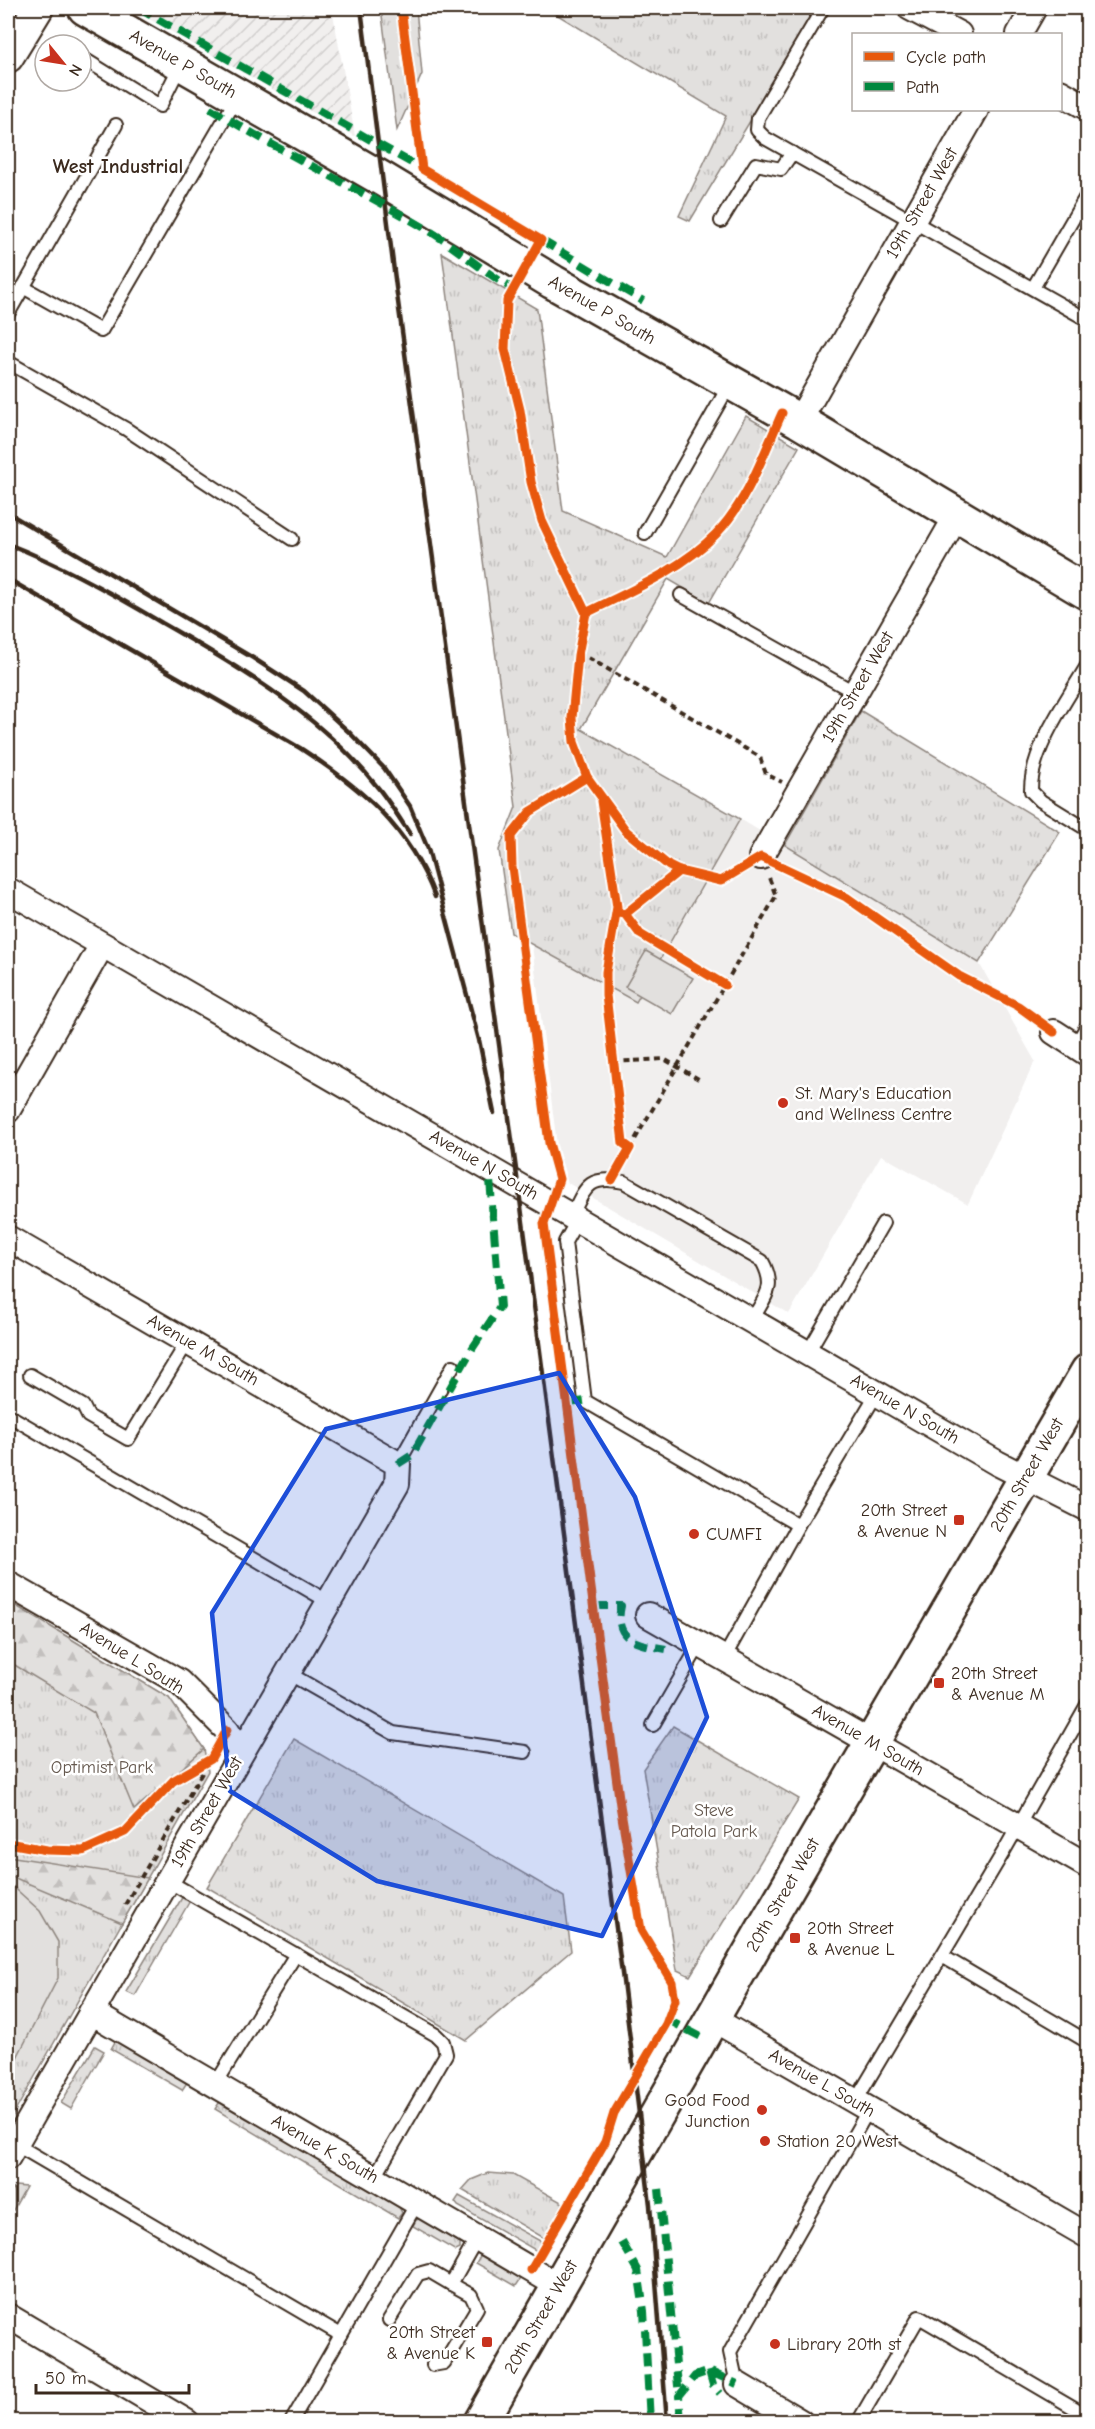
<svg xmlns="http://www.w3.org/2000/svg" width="1095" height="2429" font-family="'Comic Neue',sans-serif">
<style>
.built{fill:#f1efee}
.industrial{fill:url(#industrial-furrows)}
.grass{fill:url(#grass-tufts);stroke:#8e857e;stroke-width:1.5}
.forest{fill:url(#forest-firs);stroke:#8e857e;stroke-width:1.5}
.pitch{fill:#e2e0de;stroke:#8e857e;stroke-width:1.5}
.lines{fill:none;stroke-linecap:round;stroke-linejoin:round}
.service-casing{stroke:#3b2a1e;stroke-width:16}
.minor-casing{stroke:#3b2a1e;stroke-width:28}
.tertiary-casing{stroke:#3b2a1e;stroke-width:34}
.secondary-casing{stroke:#3b2a1e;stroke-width:38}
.path{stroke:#3b2a1e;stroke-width:4;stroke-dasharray:6 4.5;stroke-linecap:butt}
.service{stroke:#fff;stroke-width:12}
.minor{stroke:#fff;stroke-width:24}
.tertiary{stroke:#fff;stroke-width:30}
.secondary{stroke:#fff;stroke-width:33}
.rail{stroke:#3b2a1e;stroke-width:4.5}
.quiet{stroke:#00873e;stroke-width:8;stroke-dasharray:15 8;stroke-linecap:butt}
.cycleway-casing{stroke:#fff;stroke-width:13}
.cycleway{stroke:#e8590c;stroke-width:9}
.marked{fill:#1d4ed8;fill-opacity:0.2;stroke:#1d4ed8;stroke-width:4.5;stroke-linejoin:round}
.poi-dot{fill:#c8321e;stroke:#fff;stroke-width:2}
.labels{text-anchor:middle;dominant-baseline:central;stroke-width:5;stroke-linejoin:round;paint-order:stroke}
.street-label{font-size:18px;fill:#3b2a1e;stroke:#fff}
.poi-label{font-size:18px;fill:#3b2a1e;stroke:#fff;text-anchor:start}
.park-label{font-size:18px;fill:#65584e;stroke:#fff}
.neighbourhood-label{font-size:20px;font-weight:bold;fill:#3b2a1e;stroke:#fff}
</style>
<defs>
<pattern id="industrial-furrows" width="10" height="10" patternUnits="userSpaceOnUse" patternTransform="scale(1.5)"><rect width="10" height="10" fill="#f1efee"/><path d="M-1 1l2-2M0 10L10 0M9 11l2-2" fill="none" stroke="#d0cdcc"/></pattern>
<pattern id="grass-tufts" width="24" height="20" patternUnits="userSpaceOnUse" patternTransform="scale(1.5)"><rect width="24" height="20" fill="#e2e0de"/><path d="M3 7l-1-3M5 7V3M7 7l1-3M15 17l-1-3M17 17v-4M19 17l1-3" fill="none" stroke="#c3c0be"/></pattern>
<pattern id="forest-firs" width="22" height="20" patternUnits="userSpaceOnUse" patternTransform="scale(1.5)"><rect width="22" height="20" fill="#e2e0de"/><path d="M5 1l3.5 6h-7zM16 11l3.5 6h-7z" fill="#c3c0be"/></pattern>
</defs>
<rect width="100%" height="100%" fill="#fff"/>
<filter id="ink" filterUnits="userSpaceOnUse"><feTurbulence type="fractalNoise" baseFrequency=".0167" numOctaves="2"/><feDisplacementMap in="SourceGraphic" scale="12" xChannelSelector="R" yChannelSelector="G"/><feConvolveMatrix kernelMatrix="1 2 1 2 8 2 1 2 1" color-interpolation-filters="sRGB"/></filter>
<g filter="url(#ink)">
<path class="built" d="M740 819 979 963 1035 1061 968 1204 881 1155 789 1314 568 1183 557 1145 532 945 636 1001Z"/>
<path class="industrial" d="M130 8H332L355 136H354Z"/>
<g class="grass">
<path d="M381 8H416L422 74 397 130Z"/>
<path d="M546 8H818L690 221 679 216 726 116Z"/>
<path d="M442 253 537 309 563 511 667 557 746 416 799 447 709 603 668 579 581 729 740 819 636 1002 511 933 499 850 516 807Z"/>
<path d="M861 711 1060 832 979 963 785 845Z"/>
<path d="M8 1601 169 1698 204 1749 208 1771 8 2124Z"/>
<path d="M673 1726 799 1799 690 1976 677 1970 643 1769Z"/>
<path d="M294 1739 564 1897 571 1951 466 2040 207 1887Z"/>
<path d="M183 1896 191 1899 135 1996 126 1992Z"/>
<path d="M116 2040 186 2080V2084L182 2090 111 2049Z"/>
<path d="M95 2046 104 2051 71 2109 61 2103Z"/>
<path d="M221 2100 397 2203 402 2213 398 2218 215 2109Z"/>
<path d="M488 2173 513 2175 563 2203 544 2238 462 2190 471 2180Z"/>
<path d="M15 2186 26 2187 8 2219V2198Z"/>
<path d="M459 2196 542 2242 537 2251 458 2206 455 2202Z"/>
<path d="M422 2218 460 2241V2249L456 2251 413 2226 416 2220Z"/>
<path d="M481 2254 522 2277 516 2286 476 2263Z"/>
</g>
<g class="forest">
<path d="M8 1601 169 1698 204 1749 134 1810 94 1713 8 1661Z"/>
<path d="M8 1856 148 1878 122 1923 8 1875Z"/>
</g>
<g class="pitch">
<path d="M646 951 693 978 672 1014 625 987Z"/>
<path d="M8 1882 40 1911 58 1942V1978L8 2075Z"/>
</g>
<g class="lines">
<g class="service-casing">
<g id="service">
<path d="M823 8 758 118 757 130 765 138 1088 320"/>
<path d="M81 57 160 106 181 64"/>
<path d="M721 221 756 164 781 169 792 153"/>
<path d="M23 287 101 331 238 96"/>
<path d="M1033 288 1088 193"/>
<path d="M8 314 116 125"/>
<path d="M8 362 126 429 292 539"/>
<path d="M645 533 730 384"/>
<path d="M681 595 854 692"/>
<path d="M1088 664C1067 700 1030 750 1031 791L1041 801 1088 830"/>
<path d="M1075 1046 1088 1024"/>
<path d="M572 1215C586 1186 589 1175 624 1182L762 1261C777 1288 765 1296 752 1320"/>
<path d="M578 1219 565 1242 585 1401 798 1525"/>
<path d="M808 1352 883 1223"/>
<path d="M30 1375 83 1406 88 1416 128 1439 188 1341"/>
<path d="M8 1415 329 1602"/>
<path d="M398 1464 453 1366"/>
<path d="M724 1658 798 1525 877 1393"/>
<path d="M288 1673 393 1733 525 1752"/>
<path d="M653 1725 700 1644"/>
<path d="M168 1881 436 2035 443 2042 446 2054 374 2178"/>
<path d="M942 1956 1088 2042"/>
<path d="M215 2085 296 1954"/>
<path d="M855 2102 1004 1851 1088 1703"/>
<path d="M15 2144 341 2335"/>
<path d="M389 2320 418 2274 429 2271 451 2284"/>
<path d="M433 2365 444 2363 477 2308 471 2295 451 2284 477 2238"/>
<path d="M737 2384 730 2352 869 2109"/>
<path d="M291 2422 417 2203"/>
<path d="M858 2422 919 2317 1088 2416"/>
</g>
</g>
<g class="minor-casing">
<g id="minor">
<path d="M910 8 959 34"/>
<path d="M1019 34 1034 8"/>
<path d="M1060 92 1088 108"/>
<path d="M799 421 976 110"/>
<path d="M761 857 956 517"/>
<path d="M8 890 997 1463 1088 1509"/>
<path d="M1054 1032 1088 1054"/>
<path d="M8 1110 102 945"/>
<path d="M8 1238 398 1464 397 1484 8 2157"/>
<path d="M8 1584 179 1682 227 1730 241 1752"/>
<path d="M648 1615 1088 1866"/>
<path d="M91 2012 559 2286"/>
<path d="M713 2019 1088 2236"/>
<path d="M8 2316 187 2422"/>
<path d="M737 2384 801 2422"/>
</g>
</g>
<g class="tertiary-casing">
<path id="tertiary" d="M8 57 38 8"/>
</g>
<g class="secondary-casing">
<g id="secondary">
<path d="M85 8 384 180 553 282 799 421 1088 593"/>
<path d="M481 2422 767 1923 1088 1371"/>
</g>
</g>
<g class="path">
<path d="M578 655 587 657 760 757 766 774 782 782"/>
<path d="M614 1062 664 1059 702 1081"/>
<path d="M630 1148 776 896 768 875"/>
<path d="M125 1905 209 1761"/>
</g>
<use href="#service" class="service"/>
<use href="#minor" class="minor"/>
<use href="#tertiary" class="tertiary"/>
<use href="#secondary" class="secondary"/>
<g class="rail">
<path d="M361 8 396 287 518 1184 623 1981 650 2205 667 2422"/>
<path d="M8 513 253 658 304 691 350 733 384 768 410 806 428 849 479 1040 494 1113"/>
<path d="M8 544C62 565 112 593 162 623 241 668 322 716 379 789 390 803 400 819 410 834"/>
<path d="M8 579 300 748C360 787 409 827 435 897"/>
</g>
<g class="quiet">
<path d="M138 8 422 169"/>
<path d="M210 108C279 151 353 186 423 227 455 246 482 271 513 289"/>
<path d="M541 240 643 301"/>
<path d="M569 1403 585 1401"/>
<path d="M398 1464 412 1455 472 1349 500 1307 489 1167"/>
<path d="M593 1606H621C613 1642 639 1644 666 1649"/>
<path d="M666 2024 672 2022 703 2038"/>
<path d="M659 2189 679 2396"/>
<path d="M622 2242 638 2270 644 2311 650 2422"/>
<path d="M709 2371 713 2385 720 2393"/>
<path d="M681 2422 679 2396 695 2376 709 2371 737 2384"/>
</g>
<g class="cycleway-casing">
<g id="cycleway">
<path d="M401 8 422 169 541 240 507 301 505 349 520 410 531 482 542 521 586 613 578 655 572 718 574 742 587 777 626 831 669 866 679 871 721 881 761 857 846 897 959 976 1018 1006 1054 1032"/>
<path d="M586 613C630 591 681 570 716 534 748 501 764 453 782 413"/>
<path d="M601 801 617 907 606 972V995L623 1143 630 1148 612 1180"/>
<path d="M617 912 625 914 679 871"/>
<path d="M625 914 640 934 725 985"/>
<path d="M8 1843 47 1850 83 1851 125 1832 173 1781 211 1759 227 1730"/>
<path d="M531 2270 605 2142 614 2113 666 2024 675 2000 672 1982 641 1930 620 1805 598 1642 544 1224 559 1179 549 1143 512 867 511 836 530 812 587 777"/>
</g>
</g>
<use href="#cycleway" class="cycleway"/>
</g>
</g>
<path class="marked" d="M559 1373 635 1497 707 1717 602 1936 377 1881 230 1791 212 1613 326 1429Z"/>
<g class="poi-dot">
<circle cx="783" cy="1103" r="6"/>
<rect x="953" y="1514" width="12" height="12" rx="3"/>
<circle cx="694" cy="1534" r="6"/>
<rect x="933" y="1677" width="12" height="12" rx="3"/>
<rect x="789" y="1932" width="12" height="12" rx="3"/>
<circle cx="762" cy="2110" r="6"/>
<circle cx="765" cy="2141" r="6"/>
<rect x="481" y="2336" width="12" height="12" rx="3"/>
<circle cx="775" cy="2344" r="6"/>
</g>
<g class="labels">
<g class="street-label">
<text transform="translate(183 64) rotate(30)">Avenue P South</text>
<text transform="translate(922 203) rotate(-60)">19th Street West</text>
<text transform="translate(602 310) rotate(30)">Avenue P South</text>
<text transform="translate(858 687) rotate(-60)">19th Street West</text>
<text transform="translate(484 1165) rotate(30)">Avenue N South</text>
<text transform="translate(203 1350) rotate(30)">Avenue M South</text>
<text transform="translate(905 1409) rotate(30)">Avenue N South</text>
<text transform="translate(1027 1475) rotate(-60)">20th Street West</text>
<text transform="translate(132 1658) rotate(32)">Avenue L South</text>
<text transform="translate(868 1740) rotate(30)">Avenue M South</text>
<text transform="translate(207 1812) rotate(-60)">19th Street West</text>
<text transform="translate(783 1895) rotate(-60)">20th Street West</text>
<text transform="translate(822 2083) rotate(30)">Avenue L South</text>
<text transform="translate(325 2149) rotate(30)">Avenue K South</text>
<text transform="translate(541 2317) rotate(-60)">20th Street West</text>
</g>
<g class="poi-label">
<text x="795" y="1093">St. Mary's Education<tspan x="795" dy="21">and Wellness Centre</tspan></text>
<text x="947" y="1510" text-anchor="end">20th Street<tspan x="947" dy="21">&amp; Avenue N</tspan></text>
<text x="706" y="1534">CUMFI</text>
<text x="951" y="1673">20th Street<tspan x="951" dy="21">&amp; Avenue M</tspan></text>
<text x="807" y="1928">20th Street<tspan x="807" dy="21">&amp; Avenue L</tspan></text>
<text x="750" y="2100" text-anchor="end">Good Food<tspan x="750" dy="21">Junction</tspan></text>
<text x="777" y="2141">Station 20 West</text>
<text x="475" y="2332" text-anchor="end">20th Street<tspan x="475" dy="21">&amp; Avenue K</tspan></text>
<text x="787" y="2344">Library 20th st</text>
</g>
<g class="park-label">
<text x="102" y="1767">Optimist Park</text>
<text x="714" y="1810">Steve<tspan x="714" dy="21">Patola Park</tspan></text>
</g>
<g class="neighbourhood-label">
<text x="118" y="166">West Industrial</text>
</g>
</g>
<rect width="1095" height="2429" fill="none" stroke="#fff" stroke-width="30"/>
<rect x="15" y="15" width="1065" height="2399" fill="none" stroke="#3b2a1e" stroke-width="2" filter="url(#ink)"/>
<rect x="852" y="33" width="210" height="78" fill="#ffffff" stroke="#b1aaa5" stroke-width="1.5"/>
<rect x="864" y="52" width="30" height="9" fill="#e8590c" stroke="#b1aaa5" stroke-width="1.5"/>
<text x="906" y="63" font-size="18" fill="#3b2a1e">Cycle path</text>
<rect x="864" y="82" width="30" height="9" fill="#00873e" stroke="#b1aaa5" stroke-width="1.5"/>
<text x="906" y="93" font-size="18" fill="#3b2a1e">Path</text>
<g transform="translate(63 63) rotate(120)"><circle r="28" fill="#ffffff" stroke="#b1aaa5" stroke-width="1.5"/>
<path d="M0-4.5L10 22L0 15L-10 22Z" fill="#c8321e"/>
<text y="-9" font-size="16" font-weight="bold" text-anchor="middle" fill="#3b2a1e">N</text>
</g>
<path d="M36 2384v9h153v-9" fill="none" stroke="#3b2a1e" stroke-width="3"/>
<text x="45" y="2384" font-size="18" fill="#3b2a1e" stroke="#ffffff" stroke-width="4.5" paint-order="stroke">50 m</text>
</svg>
